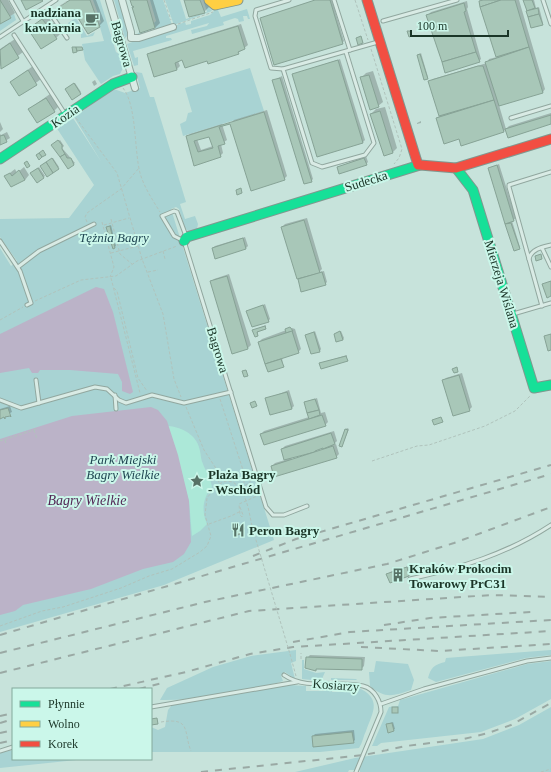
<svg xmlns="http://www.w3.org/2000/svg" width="551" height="772" font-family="Georgia,serif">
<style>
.green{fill:#a8d3d3}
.sand{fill:#ace8d8}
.water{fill:#bbb3c8}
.shadow{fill:#0003;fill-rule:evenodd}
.building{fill:#a8c7b8;stroke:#87a396;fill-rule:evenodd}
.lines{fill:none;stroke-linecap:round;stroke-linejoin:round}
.lane-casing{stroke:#91a79f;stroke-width:5}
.street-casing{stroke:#91a79f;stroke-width:8}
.fast-casing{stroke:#81978f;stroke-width:11}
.slow-casing{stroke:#81978f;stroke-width:11}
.jam-casing{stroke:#81978f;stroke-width:11}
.path{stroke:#b0c3bc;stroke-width:1;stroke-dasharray:3 2;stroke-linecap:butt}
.lane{stroke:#d9ebe5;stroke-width:3}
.street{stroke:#d9ebe5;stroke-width:6}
.fast{stroke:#16e098;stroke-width:9}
.slow{stroke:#ffcf43;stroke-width:9}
.jam{stroke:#f24e42;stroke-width:9}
.rail{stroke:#9aa9a4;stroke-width:2;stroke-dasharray:7 7;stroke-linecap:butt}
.path-bridge{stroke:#b0c3bc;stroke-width:1;stroke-dasharray:3 2;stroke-linecap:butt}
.labels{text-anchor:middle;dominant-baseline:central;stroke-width:4;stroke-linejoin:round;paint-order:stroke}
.poi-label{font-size:13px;font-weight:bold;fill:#1a3527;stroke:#cbf7ea;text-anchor:start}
.street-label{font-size:13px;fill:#1a3527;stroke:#cbf7ea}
.park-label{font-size:13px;font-style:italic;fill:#204652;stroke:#cbf7ea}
.water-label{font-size:14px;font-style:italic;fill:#532856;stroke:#cbf7ea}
</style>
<rect width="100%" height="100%" fill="#c7e3db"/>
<g class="green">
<path d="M93 0H100L116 52 119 54 123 68 120 74 113 76 101 84 85 60 82 44 104 41 99 24 101 22Z"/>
<path d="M114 0H120L129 34 125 38Z"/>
<path d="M150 0H163L172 25 137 35 138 33 155 29 154 23 156 21Z"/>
<path d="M165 0H180L186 19 207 12 204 2 212 11 174 25Z"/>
<path d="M213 7 217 8 221 17 247 9 250 19H248L247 16H243L244 21 239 22 238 19 235 18 223 22 224 25 192 34 191 30 207 26 209 23 166 36V38H171L172 40 133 51 135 58 138 57V65L134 66 127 44 185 22 186 25 191 24V21L210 15 214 11Z"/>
<path d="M14 14 16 20 0 31V24L11 18 10 16Z"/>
<path d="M76 18 87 36 95 32 93 36 81 38V32H74L80 28 73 32 68 23Z"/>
<path d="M250 68 264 111 183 136 180 124 186 121 188 113 192 112 185 88Z"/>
<path d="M136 72 142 73 150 97H154L186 202 180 204 185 219 195 216 198 224 197 229 189 232 185 228 179 209 176 207 171 209 274 540 164 585 0 632V248L11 266 17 261 0 237V219L69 218 94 185 56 127 71 115 102 163 74 117 114 89 125 93 140 88Z"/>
<path d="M296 650V661L291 663 295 679 285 672 281 676 283 681 277 683C239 690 199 701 160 700L167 688 213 667 251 656Z"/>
<path d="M551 650V655L526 658 436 682 428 678C431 667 434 665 445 662L446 658Z"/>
<path d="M302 660H304V669L316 673 325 672 321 681 302 679Z"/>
<path d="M376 661 408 664 414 680 411 690C393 696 385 699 370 686L369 672H374Z"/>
<path d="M551 661V699L515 719 481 732 381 743 377 746H372L389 707 398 706 400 700 527 664Z"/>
<path d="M331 678 356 679 357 680H331Z"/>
<path d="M290 685 306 686V691H326V687H332V692H358L359 688C382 699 373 712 366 731 363 737 363 742 359 748L320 752H151V727L158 730 165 727 168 710 172 705Z"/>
<path d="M551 707V772H360V770H349L348 772H295L355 758 483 739 519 725Z"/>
<path d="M13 750V759H86L0 768V753Z"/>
</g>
<path class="sand" d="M168 426C183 427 198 436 200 451 201 456 201 460 203 464 206 472 211 479 212 487 203 497 201 511 207 524L200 531 192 536 189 501Z"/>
<g class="water">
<path d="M96 287 104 289 113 312 133 392 130 394 122 391V382L118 374 70 370H40L38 373H32L29 368 0 373V334Z"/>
<path d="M151 407 158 410 167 421 178 455 189 501 191 542 184 554 173 562 143 569 91 589 23 605 15 611 0 615V439L72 416Z"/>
</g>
<g class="shadow">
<path d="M0 0H8L15 13 0 23Z"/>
<path d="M69 0H96L104 21 99 26 80 17 78 13 71 12 60 7Z"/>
<path d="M131 0H153L160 23 155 28 141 32 133 7 136 5Z"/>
<path d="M185 0H207L209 7 204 12Z"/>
<path d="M316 0H332L344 41 342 43 261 18Z"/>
<path d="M482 0H519L545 89 543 92 499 105 506 129 509 126 551 113V123L509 136 506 129 503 132 462 145 460 138 445 143 437 118 440 115 430 82 433 79 487 63 489 59 497 57 480 2Z"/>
<path d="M524 0H534L536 8 539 7 543 23 542 24 531 27Z"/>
<path d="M467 1 468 7 467 9 481 59 479 61 428 15 431 12Z"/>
<path d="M48 15 52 24 54 23 61 33 56 38 29 29Z"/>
<path d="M241 24 248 45 238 53 208 60 183 59 178 61 180 66 177 69 148 55 151 52Z"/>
<path d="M15 39 23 52 2 68 0 65V49Z"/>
<path d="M421 53 428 77 427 78 418 55Z"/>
<path d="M340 59 365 140 363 142 293 75Z"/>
<path d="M33 66 41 79 20 95 11 82Z"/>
<path d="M373 71 383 102 378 106 361 78 366 73Z"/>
<path d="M282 76 313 179 311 181 273 81Z"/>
<path d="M95 80 97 84 94 86 92 82Z"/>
<path d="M75 83 81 92 80 93 67 88Z"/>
<path d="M50 94 59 106 54 111 29 109Z"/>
<path d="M385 107 397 148 393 152 371 114 376 109Z"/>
<path d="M267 110 287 176 284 179 231 123 234 120Z"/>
<path d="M421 121V123L417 124V123Z"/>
<path d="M0 122 3 129 0 132Z"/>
<path d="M222 124 227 140 221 144 223 153 220 156 195 165 187 137 190 134ZM210 135 213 146 201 150 197 139Z"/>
<path d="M7 132 10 138 0 144V134L1 135Z"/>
<path d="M60 140 64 146 62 148 75 163 68 168 54 144Z"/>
<path d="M366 156 368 162 366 164 338 167Z"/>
<path d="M53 158 59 167 58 168 42 165Z"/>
<path d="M499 164 516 218 512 221 520 247 519 248 507 225 510 221 489 168Z"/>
<path d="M24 167 29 175 25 180 6 176 15 169 17 173Z"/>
<path d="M39 167 45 176 37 182 32 172Z"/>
<path d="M307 218 322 269 319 272 324 271 327 282 325 284 299 279 301 277 282 227 285 224Z"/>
<path d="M111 225 116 246 114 247 107 227Z"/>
<path d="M245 237 248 246 246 248 216 258 213 248 215 246Z"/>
<path d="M229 274 251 345 248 348 233 353 211 282 214 279Z"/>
<path d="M265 304 270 319 268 321 248 311Z"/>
<path d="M266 325V329L258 331V335L254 330Z"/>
<path d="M292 328 295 329 301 349 298 352 282 357 283 366 268 371 259 342 262 339Z"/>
<path d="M315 331 321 349 320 351 307 335Z"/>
<path d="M341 331 344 338 343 340 336 333Z"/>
<path d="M347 355V361L321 363Z"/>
<path d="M462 373 472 407 469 410 443 381 446 378Z"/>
<path d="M289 390 294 406 292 408 266 399Z"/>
<path d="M317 398 321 413 325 412 328 422 325 425 261 434 264 431 309 417 305 402Z"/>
<path d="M10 406 12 412 0 418V409Z"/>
<path d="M347 428 349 429 342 446 345 430Z"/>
<path d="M334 431 337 441 333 445 336 444 339 454 336 457 272 466 275 463 285 460 282 449 285 446ZM323 447 324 450 292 460 291 457Z"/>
<path d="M243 524 245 529 242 531 234 528Z"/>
<path d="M409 566 411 573 409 576 390 582 388 574 390 572Z"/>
<path d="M310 655 365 657 364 666 361 669 318 668 316 670 307 658Z"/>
<path d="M393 722 395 729 393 730 387 724Z"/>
<path d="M354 730 355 740 353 742 313 736 315 734Z"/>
</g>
<g class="building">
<path d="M0 0 11 18 0 24Z"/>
<path d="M21 0H42L43 1 26 10Z"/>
<path d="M70 0H90L100 27 88 34 78 18 79 17 77 14 72 13 65 17 59 7Z"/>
<path d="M130 0H147L155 28 140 33 132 7H134L132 6Z"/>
<path d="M184 0H200L205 13 189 17Z"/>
<path d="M315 0H330L343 44 274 65 260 18Z"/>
<path d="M483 0H501L480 7 479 1Z"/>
<path d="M501 0H515L529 47 496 57 480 7Z"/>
<path d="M523 0H532L535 8 527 11Z"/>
<path d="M464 3 466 11 464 12 476 52 442 62 426 15Z"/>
<path d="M538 8 539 14 528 17 526 11Z"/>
<path d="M539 14 543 25 531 28 528 17Z"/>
<path d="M42 19 47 25 46 26 47 28 49 27 57 39 41 49 28 29Z"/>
<path d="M238 26 245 49 238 52 239 54 208 64 207 61 185 68 182 60 175 63 177 70 154 77 147 54Z"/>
<path d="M407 31H410L412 36 409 37Z"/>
<path d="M361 36 363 43 358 45 356 38Z"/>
<path d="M10 43 19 58 1 69 0 50Z"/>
<path d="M72 47H76L77 52 73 53Z"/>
<path d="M76 47H82L83 50 77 51Z"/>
<path d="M529 47 543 93 499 106 485 62Z"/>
<path d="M476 52 480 62 445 73 442 62Z"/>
<path d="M420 54 428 79 424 80 417 55Z"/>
<path d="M338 60 363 143 317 157 292 74Z"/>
<path d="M478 66H483L494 100 439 116 428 81Z"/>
<path d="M28 70 37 85 19 96 10 82Z"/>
<path d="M369 75 379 107 370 110 360 77Z"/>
<path d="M280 78 312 182 304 184 272 80Z"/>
<path d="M74 83 81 94 72 100 65 89Z"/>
<path d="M46 98 55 112 37 123 28 109Z"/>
<path d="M494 100 504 132 461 146 459 139 444 144 436 118Z"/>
<path d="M380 111 393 153 384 156 370 114Z"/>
<path d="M264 112 285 180 251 191 230 124 219 127 225 144 218 146 221 157 194 166 186 136ZM209 137 213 148 198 152 194 141Z"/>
<path d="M551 115V124L508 138 505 129Z"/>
<path d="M4 135 7 142 0 145V136Z"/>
<path d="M58 140 62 145V149L65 154 60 157 51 145Z"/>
<path d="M43 150 46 155 42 157 39 153Z"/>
<path d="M39 153 42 157 39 160 36 155Z"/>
<path d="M65 154 67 158H71L74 165 68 169 60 157Z"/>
<path d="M52 158 59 169 53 173 46 162Z"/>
<path d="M364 158 367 165 339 174 337 167Z"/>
<path d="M27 161 30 166 27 168 24 163Z"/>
<path d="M46 162 53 173 47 177 40 166Z"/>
<path d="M497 165 514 221 505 224 488 168Z"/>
<path d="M38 168 44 178 37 183 30 173Z"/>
<path d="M19 170 25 180 11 187 4 176 10 173 12 176Z"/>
<path d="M241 188 242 193 237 195 236 190Z"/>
<path d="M304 220 320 273 297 279 281 227Z"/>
<path d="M511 223 520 249 514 251 505 224Z"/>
<path d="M110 226 115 248 113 249 106 227Z"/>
<path d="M243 238 246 249 215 259 212 248Z"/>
<path d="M541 254 542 259 536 261 535 256Z"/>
<path d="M322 272 326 285 301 292 298 279Z"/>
<path d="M227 276 248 349 232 354 210 281Z"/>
<path d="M551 281V296L547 298 542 284Z"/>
<path d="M263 305 269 322 252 327 246 311Z"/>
<path d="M265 326 266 329 257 332 258 336 255 337 252 330Z"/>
<path d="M290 327 293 331 286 333 285 329Z"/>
<path d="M292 331 299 353 265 364 258 342Z"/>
<path d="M340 331 343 340 336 342 334 334Z"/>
<path d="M314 332 320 352 311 354 305 335Z"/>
<path d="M551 334V350L548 351 544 336Z"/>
<path d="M346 356 348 361 321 369 319 363Z"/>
<path d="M281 359 284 367 268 372 265 364Z"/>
<path d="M457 367 458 372 454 373 452 369Z"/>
<path d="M246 370 248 376 244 377 242 371Z"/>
<path d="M459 375 470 411 453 416 442 380Z"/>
<path d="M287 392 292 409 270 415 265 398Z"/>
<path d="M315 399 319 410 307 413 304 402Z"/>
<path d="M255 401 257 406 252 408 250 403Z"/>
<path d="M8 408 11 417 10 416 5 417V419L4 417 0 419V410Z"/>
<path d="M319 410 320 415 309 419 307 413Z"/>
<path d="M322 415 326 426 264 445 260 434Z"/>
<path d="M441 417 443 422 434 425 432 420Z"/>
<path d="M345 429 348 430 342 447 339 446Z"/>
<path d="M331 433 335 444 323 449V448L315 451V452L284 460 281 449Z"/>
<path d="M333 446 337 458 274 477 271 466Z"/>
<path d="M241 525 243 533 235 536 232 528Z"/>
<path d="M407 567 409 576 390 583 386 574Z"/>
<path d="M306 657 362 659V670L316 669V671L305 668Z"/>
<rect x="392" y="707" width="6" height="6"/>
<path d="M157 718 158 724 151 725V719Z"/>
<path d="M392 723 394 731 388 733 386 724Z"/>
<path d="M352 732 354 743 313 747 312 736Z"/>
</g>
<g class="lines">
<g class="lane-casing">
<g id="lane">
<path d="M11 0 23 21"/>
<path d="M334 0 350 50"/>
<path d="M543 0 551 24"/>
<path d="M46 7 67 38"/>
<path d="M383 21 457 0"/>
<path d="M14 35 65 114"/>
<path d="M0 37 56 0"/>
<path d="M346 52 374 143 365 155 322 167 312 163 283 69 378 42"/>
<path d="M283 69 271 68 255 16 256 10 289 0"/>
<path d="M511 118 551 106"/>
<path d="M186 236 177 212 174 211 162 216 174 236 184 241 266 507 273 515H284L307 506"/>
<path d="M0 241 20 271 31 303 27 305"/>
<path d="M542 248 551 267"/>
<path d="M529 259C531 249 543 247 551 245"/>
<path d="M18 267 39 251 94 224"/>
<path d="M542 306 509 187V185L551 172"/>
<path d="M513 314 551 303"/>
<path d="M36 380 39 403"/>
<path d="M115 395 116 409"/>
<path d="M0 400 21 408 95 387 107 389 119 400 126 403 152 395 184 403 231 392"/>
<path d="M410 579C460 568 507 554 551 525"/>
<path d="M284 675C307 691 338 680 363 686 375 689 381 702 381 712L356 772"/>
<path d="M381 704 424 689 527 661 551 658"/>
<path d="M151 707 297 682"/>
<path d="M0 751 13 747"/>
</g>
</g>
<g class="street-casing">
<g id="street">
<path d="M109 0 135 88"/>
<path d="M122 0 131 32V38H139L173 27"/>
</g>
</g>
<g class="fast-casing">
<g id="fast">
<path d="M0 159 113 84 132 77"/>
<path d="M456 168 473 190 534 388 551 385"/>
<path d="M184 241 187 237 420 165"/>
</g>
</g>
<g class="slow-casing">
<path id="slow" d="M209 0 215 5 238 0"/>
</g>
<g class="jam-casing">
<g id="jam">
<path d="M367 0 418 165"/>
<path d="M420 165 456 168 551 139"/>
</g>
</g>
<g class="path">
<path d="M164 0 171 20"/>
<path d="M355 0 368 40"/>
<path d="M60 6 69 0"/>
<path d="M178 24 213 12"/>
<path d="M371 49 402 149 399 158 394 164"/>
<path d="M123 88C137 106 134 150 140 173 144 187 152 199 160 212"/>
<path d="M76 118 117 173 142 259 163 314 174 379 181 397"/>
<path d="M111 219 120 254 132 264"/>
<path d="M87 222 85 217 87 213 121 189 139 168"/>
<path d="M102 222 114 267 110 277"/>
<path d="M104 225 129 218"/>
<path d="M163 251 165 259"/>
<path d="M111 253 138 246"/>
<path d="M148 272 158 270"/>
<path d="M111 278 140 393"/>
<path d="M114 288 117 291 138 378 147 391"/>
<path d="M35 301 81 280 116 276 137 261 177 246"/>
<path d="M0 320 23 307"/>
<path d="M220 399 244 473V485"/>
<path d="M186 407 204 450 217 470 219 484 226 481 233 482C248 492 249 515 253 530"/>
<path d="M34 430 37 439"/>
<path d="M5 440 6 444"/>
<path d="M0 441 37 429"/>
<path d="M372 461 417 446 429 445 485 426 515 411 530 396"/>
<path d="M241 489 252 480"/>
<path d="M240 507 243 515 242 517 240 515 239 504 257 496"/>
<path d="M209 524 231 516 239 512"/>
<path d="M0 626 42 611 63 607 121 588 149 576 172 569 200 552 207 546 211 536 205 515 207 498 218 484"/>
<path d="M290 654 296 676"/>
<path d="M301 659V653"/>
<path d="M161 722C192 717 183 732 191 751"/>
<path d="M541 772 551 769"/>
</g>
<use href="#lane" class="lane"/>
<use href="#street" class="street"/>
<use href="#fast" class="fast"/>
<use href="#slow" class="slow"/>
<use href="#jam" class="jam"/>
<g class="rail">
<path d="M253 556 296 539 551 465"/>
<path d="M384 625 430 618 531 612"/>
<path d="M0 635 551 474"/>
<path d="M293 642 350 632 551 620"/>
<path d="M361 647 440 651 551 644"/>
<path d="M0 653 205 602 387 564 454 543 551 507"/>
<path d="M0 673 249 611 492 595 551 597"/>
<path d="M110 689 186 672 250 654 293 647 551 631"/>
<path d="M139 689 166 682"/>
<path d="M0 716 13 713"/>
<path d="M0 723 13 719"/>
<path d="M0 733 13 730"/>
<path d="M0 743 13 740"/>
<path d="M201 772 364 755 406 746 464 739 488 733 511 725 551 703"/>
</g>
<path class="path-bridge" d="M253 530 290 654"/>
</g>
<defs>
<g id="cafe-bare" transform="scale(1.08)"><path d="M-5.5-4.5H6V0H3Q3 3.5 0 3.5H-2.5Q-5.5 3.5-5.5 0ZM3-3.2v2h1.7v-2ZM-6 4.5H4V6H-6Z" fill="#577266" stroke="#cbf7ea" stroke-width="2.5" paint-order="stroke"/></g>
<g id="sight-bare" transform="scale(1.08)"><path d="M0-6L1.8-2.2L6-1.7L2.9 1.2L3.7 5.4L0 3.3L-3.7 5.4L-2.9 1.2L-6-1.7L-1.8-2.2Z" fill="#577266" stroke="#cbf7ea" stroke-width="2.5" paint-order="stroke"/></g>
<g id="restaurant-bare" transform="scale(1.08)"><path d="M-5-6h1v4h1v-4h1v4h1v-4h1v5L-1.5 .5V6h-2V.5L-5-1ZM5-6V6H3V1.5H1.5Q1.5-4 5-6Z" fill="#577266" stroke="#cbf7ea" stroke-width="2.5" paint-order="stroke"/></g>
<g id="building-bare" transform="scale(1.08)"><path d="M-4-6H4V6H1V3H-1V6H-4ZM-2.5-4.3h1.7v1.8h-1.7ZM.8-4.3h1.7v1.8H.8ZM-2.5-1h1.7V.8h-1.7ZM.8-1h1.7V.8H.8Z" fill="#577266" stroke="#cbf7ea" stroke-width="2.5" paint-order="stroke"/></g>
</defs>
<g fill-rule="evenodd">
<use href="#cafe-bare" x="92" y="19"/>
<use href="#sight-bare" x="197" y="481"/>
<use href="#restaurant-bare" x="238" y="530"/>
<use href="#building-bare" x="398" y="575"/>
</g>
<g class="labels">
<g class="poi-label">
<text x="81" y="12" text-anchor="end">nadziana<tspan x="81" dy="15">kawiarnia</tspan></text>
<text x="208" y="474">Plaża Bagry<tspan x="208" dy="15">- Wschód</tspan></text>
<text x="249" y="530">Peron Bagry</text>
<text x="409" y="568">Kraków Prokocim<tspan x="409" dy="15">Towarowy PrC31</tspan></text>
</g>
<g class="street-label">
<text transform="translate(122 44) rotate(74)">Bagrowa</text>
<text transform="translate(65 116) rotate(-34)">Kozia</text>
<text transform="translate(366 181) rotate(-17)">Sudecka</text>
<text transform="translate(502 284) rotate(73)">Mierzeja Wiślana</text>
<text transform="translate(218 350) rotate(73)">Bagrowa</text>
<text transform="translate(336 685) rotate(4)">Kosiarzy</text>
</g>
<g class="park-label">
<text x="114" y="237">Tężnia Bagry</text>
<text x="123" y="459">Park Miejski<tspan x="123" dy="15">Bagry Wielkie</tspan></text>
</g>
<g class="water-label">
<text x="87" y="500">Bagry Wielkie</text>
</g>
</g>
<rect x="12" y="688" width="140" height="72" fill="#cbf7ea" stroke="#84a99c"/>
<rect x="20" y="701" width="20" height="6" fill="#16e098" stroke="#84a99c"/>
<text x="48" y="708" font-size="12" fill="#1a3527">Płynnie</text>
<rect x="20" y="721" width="20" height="6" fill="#ffcf43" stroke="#84a99c"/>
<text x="48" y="728" font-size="12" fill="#1a3527">Wolno</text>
<rect x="20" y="741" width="20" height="6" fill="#f24e42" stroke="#84a99c"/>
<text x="48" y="748" font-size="12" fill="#1a3527">Korek</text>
<path d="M411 30v6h97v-6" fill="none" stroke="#1a3527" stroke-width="2"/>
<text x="417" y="30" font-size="12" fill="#1a3527" stroke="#cbf7ea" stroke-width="3" paint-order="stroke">100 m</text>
</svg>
